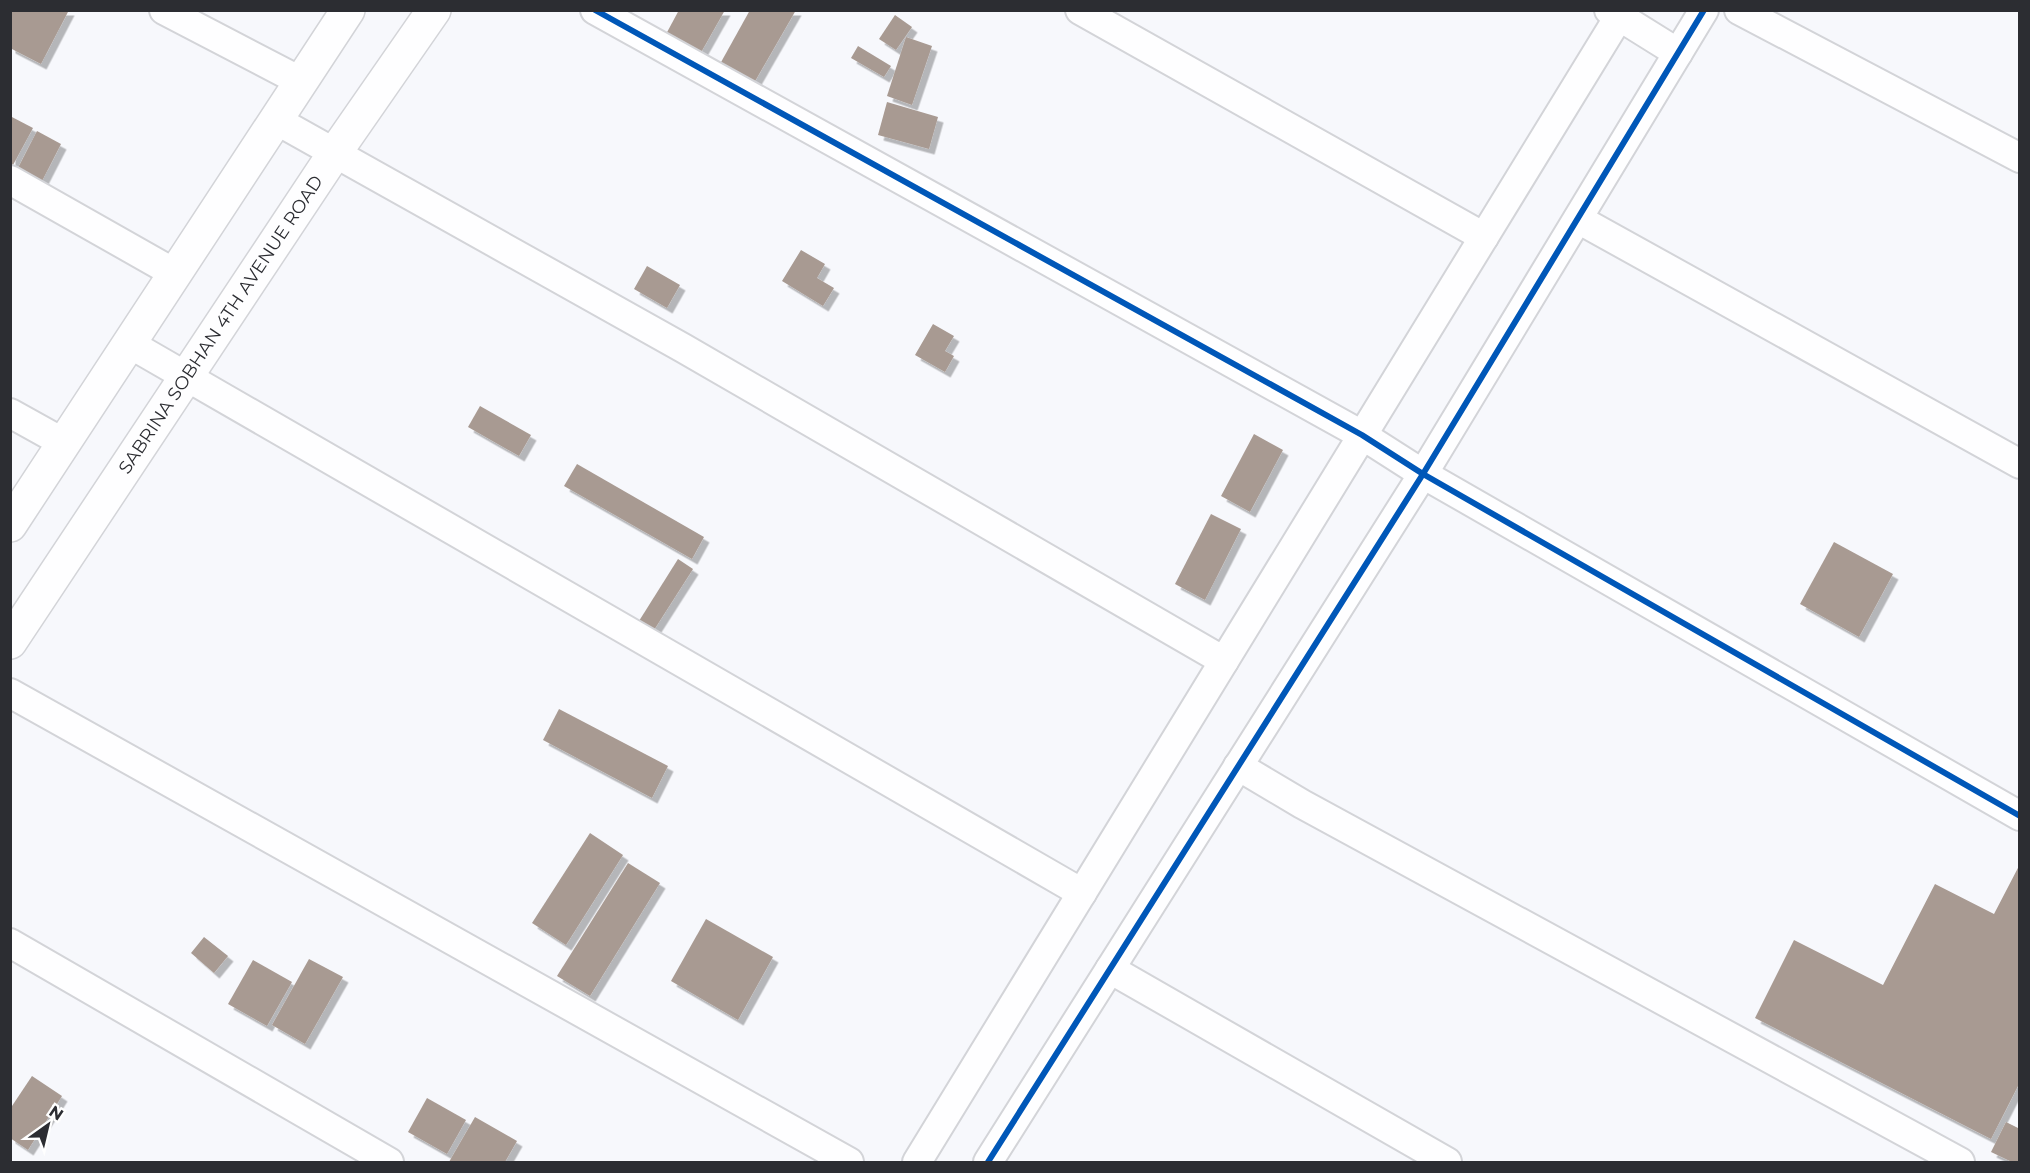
<svg xmlns="http://www.w3.org/2000/svg" width="2030" height="1173" font-family="Montserrat,sans-serif">
<style>
.building{fill:#a89a92;filter:url(#shadow)}
.lines{fill:none;stroke-linecap:round;stroke-linejoin:round}
.street-casing{stroke:#d3d4d8;stroke-width:32}
.secondary-casing{stroke:#d3d4d8;stroke-width:36}
.street{stroke:#fefeff;stroke-width:28}
.secondary{stroke:#fefeff;stroke-width:33}
.cycleway-casing{stroke:#fff;stroke-width:10}
.cycleway{stroke:#0057b8;stroke-width:6}
.labels{text-anchor:middle;dominant-baseline:central;stroke-width:6;stroke-linejoin:round;paint-order:stroke}
.street-label{font-size:18px;fill:#2c2d32;stroke:#fff}
</style>
<defs>
<filter id="shadow"><feDropShadow dx="5.5" dy="5.5" stdDeviation="0" flood-color="#0004"/></filter>
</defs>
<rect width="100%" height="100%" fill="#f7f8fc"/>
<g class="building">
<path d="M10 10H69L41 64 10 48Z"/>
<path d="M679 10H725L699 56 665 36Z"/>
<path d="M750 10H796L754 83 720 64Z"/>
<path d="M895 15 912 27 896 50 879 39Z"/>
<path d="M906 37 932 46 912 105 887 96Z"/>
<path d="M858 46 891 66 884 77 851 58Z"/>
<path d="M887 102 938 117 929 149 878 135Z"/>
<path d="M10 116 33 128 13 165 10 164Z"/>
<path d="M37 131 61 144 42 181 18 168Z"/>
<path d="M801 250 825 264 817 278 834 288 823 306 782 281Z"/>
<path d="M647 266 680 285 667 308 634 289Z"/>
<path d="M933 324 954 336 945 351 954 356 945 372 915 355Z"/>
<path d="M480 406 531 435 519 456 468 427Z"/>
<path d="M1254 434 1283 450 1250 512 1221 496Z"/>
<path d="M577 464 704 537 692 559 564 486Z"/>
<path d="M1211 514 1241 529 1205 600 1175 584Z"/>
<path d="M1834 542 1893 574 1859 637 1800 604Z"/>
<path d="M678 559 693 569 654 630 639 621Z"/>
<path d="M559 709 668 766 652 798 543 740Z"/>
<path d="M590 833 623 855 566 945 532 923Z"/>
<path d="M628 863 660 883 590 996 557 976Z"/>
<path d="M2020 864V1082L1991 1139 1755 1018 1794 940 1883 985 1935 884 1994 914Z"/>
<path d="M706 919 773 957 738 1020 671 981Z"/>
<path d="M204 937 228 956 214 973 191 953Z"/>
<path d="M309 959 343 977 305 1044 272 1025Z"/>
<path d="M253 960 292 982 267 1026 228 1004Z"/>
<path d="M32 1076 62 1096 28 1150 10 1138V1109Z"/>
<path d="M427 1098 466 1120 447 1154 408 1132Z"/>
<path d="M475 1117 517 1141 505 1162H449Z"/>
<path d="M2006 1122 2020 1129V1162H2012L1991 1152Z"/>
</g>
<g class="lines">
<g class="street-casing">
<g id="street">
<path d="M164 10 302 82"/>
<path d="M595 10 1362 435 1423 474 2020 816"/>
<path d="M1080 10 1484 237"/>
<path d="M1609 10 1678 53"/>
<path d="M1739 10 2020 158"/>
<path d="M276 120 683 348 1224 661"/>
<path d="M10 180 176 274"/>
<path d="M1578 219 2020 464"/>
<path d="M130 344 1082 893"/>
<path d="M10 413 64 443"/>
<path d="M10 693 849 1162"/>
<path d="M1238 766 1302 804 1960 1162"/>
<path d="M10 943 389 1162"/>
<path d="M1110 969 1447 1162"/>
<path d="M917 1162 1623 10"/>
<path d="M988 1162 1423 474 1704 10"/>
</g>
</g>
<g class="secondary-casing">
<g id="secondary">
<path d="M10 525 348 10"/>
<path id="s1" d="M10 642 334 154 434 10"/>
</g>
</g>
<use href="#street" class="street"/>
<use href="#secondary" class="secondary"/>
<g class="cycleway-casing">
<g id="cycleway">
<path d="M595 10 1362 435 1423 474 2020 816"/>
<path d="M988 1162 1423 474 1704 10"/>
</g>
</g>
<use href="#cycleway" class="cycleway"/>
</g>
<g class="labels">
<g class="street-label">
<text stroke="none"><textPath href="#s1" startOffset="381">SABRINA SOBHAN 4TH AVENUE ROAD</textPath></text>
</g>
</g>
<rect width="2030" height="1173" fill="none" stroke="#2c2d32" stroke-width="24"/>
<g transform="translate(48 1125) rotate(34)" stroke="#ffffff" stroke-width="4.5" paint-order="stroke">
<path d="M0-4.5L10 22L0 15L-10 22Z" fill="#2c2d32"/>
<text y="-9" font-size="16" font-weight="bold" text-anchor="middle" fill="#2c2d32">N</text>
</g>
</svg>
